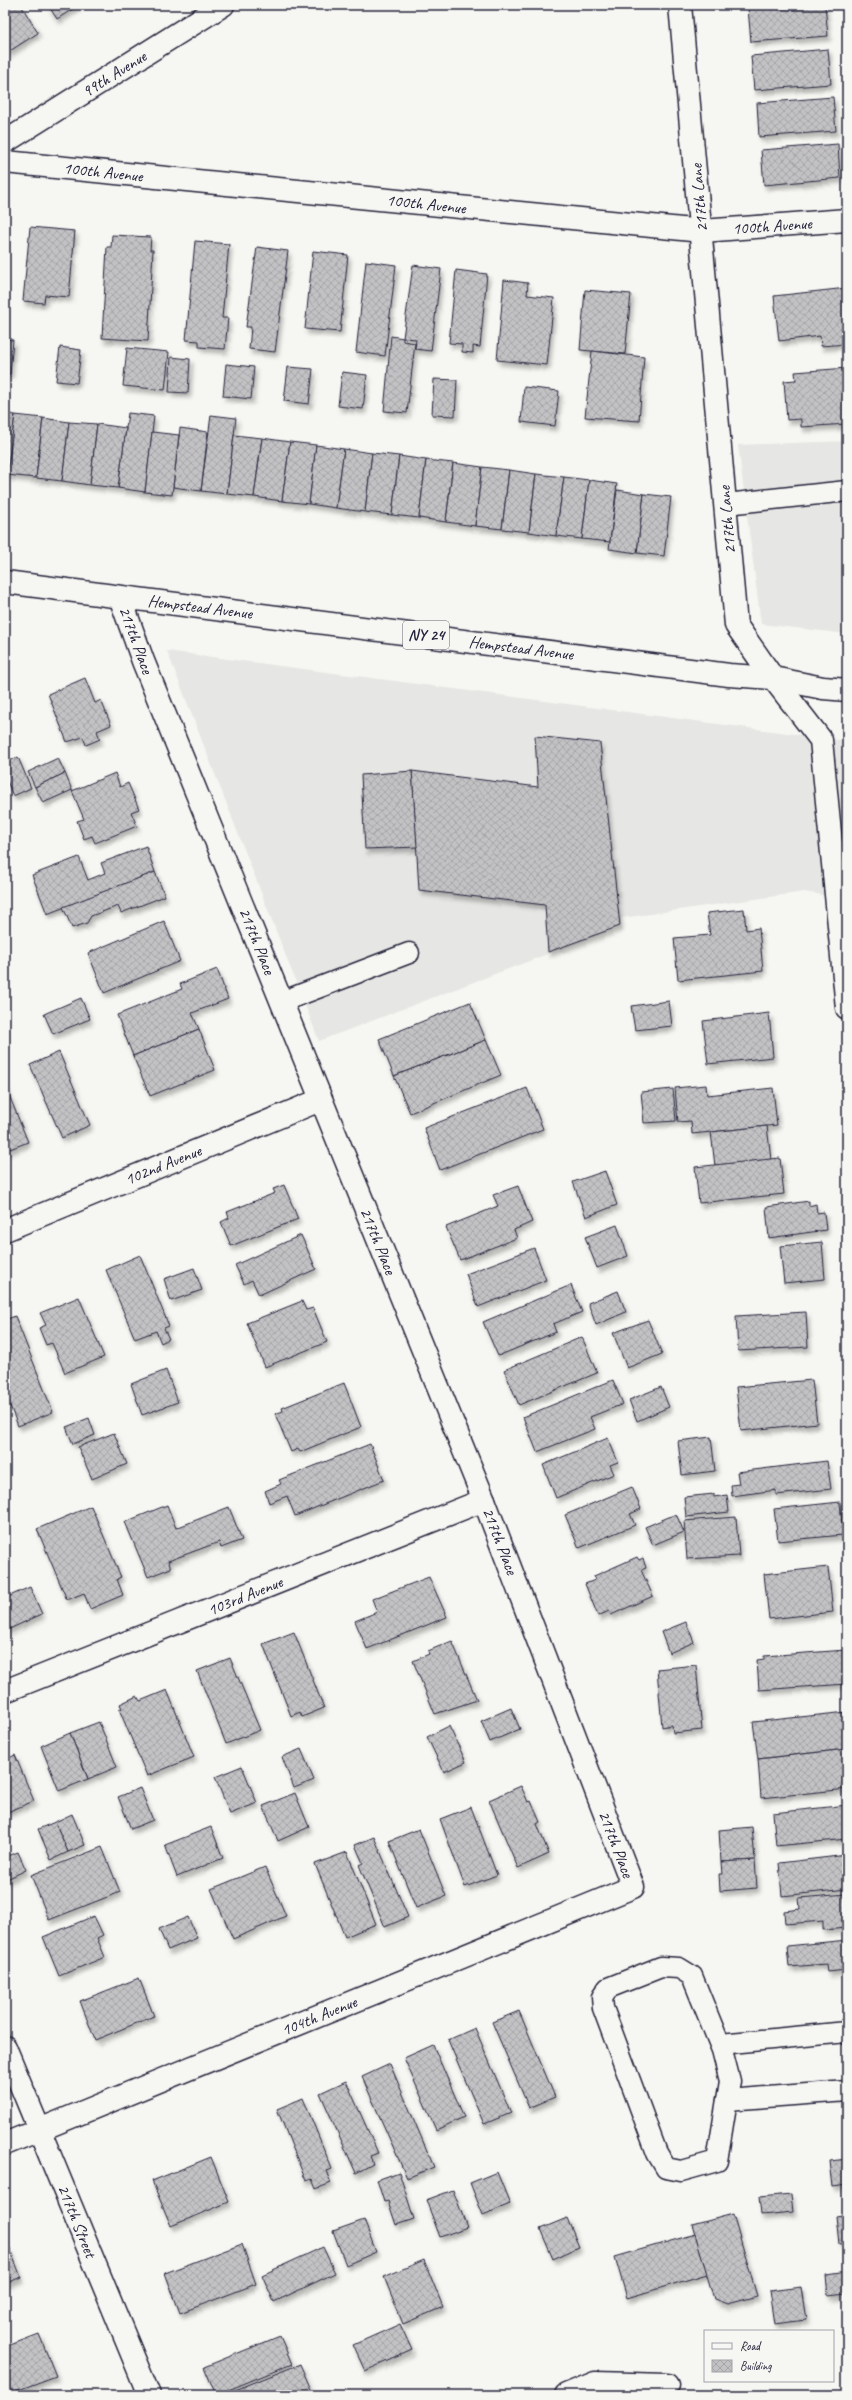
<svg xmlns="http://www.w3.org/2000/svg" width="852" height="2400" font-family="Caveat,sans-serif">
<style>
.built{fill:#e6e6e4}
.building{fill:url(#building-cross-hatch);stroke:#22223b;filter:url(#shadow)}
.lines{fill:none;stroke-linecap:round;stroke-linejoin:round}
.service-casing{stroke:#22223b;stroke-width:23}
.minor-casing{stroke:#22223b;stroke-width:25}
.primary-casing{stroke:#22223b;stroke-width:25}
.service{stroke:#f6f6f2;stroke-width:20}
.minor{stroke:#f6f6f2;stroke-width:22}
.primary{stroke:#f6f6f2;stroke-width:22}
.labels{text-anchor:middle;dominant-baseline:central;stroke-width:4;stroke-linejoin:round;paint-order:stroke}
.shield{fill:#f6f6f2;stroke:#626272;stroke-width:1}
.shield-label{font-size:16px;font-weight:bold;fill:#22223b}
.street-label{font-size:17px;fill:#22223b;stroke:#f6f6f2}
</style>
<defs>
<pattern id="building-cross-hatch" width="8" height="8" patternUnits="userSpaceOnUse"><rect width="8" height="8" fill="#c2c2c4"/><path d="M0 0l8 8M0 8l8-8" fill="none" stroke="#a6a6a9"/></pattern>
<filter id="shadow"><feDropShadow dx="2.5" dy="4.5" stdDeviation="2" flood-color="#0004"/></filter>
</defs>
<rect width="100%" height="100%" fill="#f6f6f2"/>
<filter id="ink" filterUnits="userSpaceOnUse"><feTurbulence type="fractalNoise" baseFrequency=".025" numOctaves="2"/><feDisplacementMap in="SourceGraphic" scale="8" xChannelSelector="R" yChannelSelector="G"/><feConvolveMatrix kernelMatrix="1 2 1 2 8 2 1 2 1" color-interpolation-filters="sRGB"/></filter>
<g filter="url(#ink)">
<g class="built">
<path d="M847 441V634L761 624 738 445Z"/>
<path d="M167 651 847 741V899L804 892 622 918 621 926 319 1041Z"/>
</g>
<g class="building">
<path d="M5 5H21L38 33 5 54Z"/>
<path d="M48 5H79L57 19Z"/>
<path d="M784 5H825L828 36 751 42 748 8Z"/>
<path d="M828 49 831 84 754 90 751 56Z"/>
<path d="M833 97 836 131 759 137 757 103Z"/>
<path d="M838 144 840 178 764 185 761 150Z"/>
<path d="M30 227 75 231 69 297 45 295 44 303 23 301Z"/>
<path d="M112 235 151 237 150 250H153L148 341 102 338 107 247H111Z"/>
<path d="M195 241 229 244 222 318H228L225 349 199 347V341L186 340Z"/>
<path d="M257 247 288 251 275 352 249 349 251 327H246Z"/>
<path d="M313 251 348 255 340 332 305 329Z"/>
<path d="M366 261 396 265 385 356 356 352Z"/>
<path d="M413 265 441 269 431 351 415 349 416 339 403 338Z"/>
<path d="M456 270 487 274 480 347 473 346V353L462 352V344L449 343Z"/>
<path d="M504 280 528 283 527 295 554 298 547 365 497 360Z"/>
<path d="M847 288V344L821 346 820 336 779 341 774 296Z"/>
<path d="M585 290 631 294 625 354 580 350Z"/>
<path d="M391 336 403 338V341L415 343 407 413 384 411Z"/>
<path d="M5 339 13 340 10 374 5 373Z"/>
<path d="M60 347 81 350 77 383 56 381Z"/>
<path d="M127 348 169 352 165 390 123 386Z"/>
<path d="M592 351 644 357 639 421 585 417Z"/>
<path d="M171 357 190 359 188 393 169 392Z"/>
<path d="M226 364 254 367 251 399 223 396Z"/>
<path d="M288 367 313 369 309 404 284 401Z"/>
<path d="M847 368V424L801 427V419L787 420 784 381 796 380 795 372Z"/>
<path d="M342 372 367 375 363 409 338 406Z"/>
<path d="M434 379 457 380 455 416 432 415Z"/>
<path d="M524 387 559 391 555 426 521 422Z"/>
<path d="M5 413 15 415 7 475 5 474Z"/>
<path d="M128 413 154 416 145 492 118 488Z"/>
<path d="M15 415 43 418 36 478 7 475Z"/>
<path d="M211 415 236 418 227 494 201 491Z"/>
<path d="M43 418 69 422 62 481 36 478Z"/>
<path d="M69 422 97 424 90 485 62 481Z"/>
<path d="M97 424 126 428 118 488 90 485Z"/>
<path d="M180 428 208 432 201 491 173 487Z"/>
<path d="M152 432 179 435 172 495 145 492Z"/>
<path d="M234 435 262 438 254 497 227 494Z"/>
<path d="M262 438 290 442 282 501 254 497Z"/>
<path d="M290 442 316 445 309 504 282 501Z"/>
<path d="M316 445 344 449 336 508 309 504Z"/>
<path d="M344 449 372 453 365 512 336 508Z"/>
<path d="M372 453 399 456 392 515 365 512Z"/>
<path d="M399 456 426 460 419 518 392 515Z"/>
<path d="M426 460 453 463 446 522 419 518Z"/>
<path d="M453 463 482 467 475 526 446 522Z"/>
<path d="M482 467 509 470 502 529 475 526Z"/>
<path d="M509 470 536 474 529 532 502 529Z"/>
<path d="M536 474 564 477 556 536 529 532Z"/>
<path d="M564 477 589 480 582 539 556 536Z"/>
<path d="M589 480 617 484 610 542 582 539Z"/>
<path d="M617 490 644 494 637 553 609 549Z"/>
<path d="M644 494 671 497 664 556 637 553Z"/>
<path d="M85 678 95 703 101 700 111 725 97 731 100 739 86 745 83 737 67 742 48 694Z"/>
<path d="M535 736 600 743 620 926 548 952 545 905 419 890 412 771 538 787Z"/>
<path d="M18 757 31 788 13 796 5 776V763Z"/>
<path d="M58 758 65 773 35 787 28 772Z"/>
<path d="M412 771 417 847 365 849 361 775Z"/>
<path d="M65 773 72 790 43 803 35 787Z"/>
<path d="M115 773 120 787 128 783 139 809 131 812 137 826 95 843 92 836 84 839 77 821 84 819 72 791Z"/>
<path d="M146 846 155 872 47 914 32 875 79 857 88 880 105 873 101 863Z"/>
<path d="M155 872 165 896 121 913 118 906 91 916 87 923 72 928 63 907Z"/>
<path d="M744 909 746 930 759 928 763 971 678 980 674 938 710 935 707 913Z"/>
<path d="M164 921 180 961 104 993 88 953Z"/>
<path d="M217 969 228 999 192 1013 199 1029 133 1056 117 1015 182 989 180 984Z"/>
<path d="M81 998 90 1019 53 1034 44 1014Z"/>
<path d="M669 1001 672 1026 635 1030 631 1006Z"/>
<path d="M470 1002 486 1040 394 1076 379 1039Z"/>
<path d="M769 1013 773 1057 708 1064 703 1021Z"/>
<path d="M199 1029 215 1070 150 1096 133 1056Z"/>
<path d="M486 1040 501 1075 410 1113 394 1076Z"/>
<path d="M59 1052 90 1125 62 1138 30 1065Z"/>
<path d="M5 1085 28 1142 5 1151Z"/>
<path d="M706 1085 707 1095 773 1088 777 1125 692 1134 691 1121 678 1122 675 1088Z"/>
<path d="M527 1088 543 1129 440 1170 424 1128Z"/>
<path d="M673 1089 676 1121 644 1123 641 1092Z"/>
<path d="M767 1126 771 1160 715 1166 711 1132Z"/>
<path d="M780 1158 784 1194 699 1203 695 1167Z"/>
<path d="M605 1171 617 1205 586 1217 573 1182Z"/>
<path d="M284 1185 298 1219 231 1246 221 1222 229 1218 227 1212 275 1193 273 1189Z"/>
<path d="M518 1186 532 1222 514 1230 517 1238 460 1260 446 1227 498 1206 493 1195Z"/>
<path d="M809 1201V1206L816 1204 817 1213 824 1212 826 1230 769 1238 766 1207Z"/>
<path d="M617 1225 628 1256 597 1268 585 1237Z"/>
<path d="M301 1235 316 1269 259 1295 252 1280 244 1284 235 1265Z"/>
<path d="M822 1242 825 1279 784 1283 780 1246Z"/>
<path d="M534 1248 546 1280 478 1307 466 1274Z"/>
<path d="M140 1255 169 1326 164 1328 169 1339 161 1343 156 1331 135 1339 106 1270Z"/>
<path d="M194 1268 202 1290 171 1301 164 1279Z"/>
<path d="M571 1285 582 1312 553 1324 556 1332 498 1356 483 1322Z"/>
<path d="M618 1291 626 1312 596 1325 588 1303Z"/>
<path d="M79 1297 104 1357 65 1373 52 1343 46 1345 39 1328 46 1325 40 1313Z"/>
<path d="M302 1301 306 1310 313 1308 327 1342 265 1367 247 1323Z"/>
<path d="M806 1312 808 1347 738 1351 736 1316Z"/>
<path d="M15 1316 53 1412 18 1426 5 1393V1320Z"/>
<path d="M648 1320 662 1354 627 1368 613 1333Z"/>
<path d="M582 1337 597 1373 519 1405 504 1370Z"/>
<path d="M166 1370 178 1402 142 1415 131 1384Z"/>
<path d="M613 1380 623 1404 590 1417 595 1429 537 1452 523 1417Z"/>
<path d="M812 1380 817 1423 741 1431 736 1387Z"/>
<path d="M344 1383 361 1427 300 1452 298 1449 291 1452 275 1414 283 1411 282 1408Z"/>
<path d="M661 1387 669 1407 637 1421 629 1400Z"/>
<path d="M89 1418 95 1435 73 1444 66 1427Z"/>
<path d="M114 1433 127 1464 92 1479 78 1447Z"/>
<path d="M711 1437 715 1471 682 1475 678 1441Z"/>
<path d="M608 1438 618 1462 610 1465 614 1474 556 1498 543 1465Z"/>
<path d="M370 1444 384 1480 295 1516 287 1496 269 1503 265 1491 281 1484 279 1480Z"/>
<path d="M827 1461 831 1489 776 1495V1490L732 1496 731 1485 739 1484 737 1472Z"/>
<path d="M632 1487 641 1509 630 1514 635 1525 579 1548 565 1515Z"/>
<path d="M714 1494V1497L727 1495 729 1512 686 1517 684 1497Z"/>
<path d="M840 1502 843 1535 778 1541 774 1509Z"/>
<path d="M167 1505 176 1528 229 1507 242 1540 221 1548 219 1542 168 1561 171 1568 148 1577 125 1522Z"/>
<path d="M91 1506 121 1577 117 1579 123 1595 90 1609 84 1593 67 1600 37 1529Z"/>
<path d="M676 1514 684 1532 653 1545 645 1527Z"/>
<path d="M736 1517 739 1556 687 1559 684 1521Z"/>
<path d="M637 1557 639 1560 643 1558 646 1568 641 1570 653 1596 611 1615 609 1611 598 1616 585 1584 595 1580 594 1576Z"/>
<path d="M828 1567 833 1612 769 1619 764 1574Z"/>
<path d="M429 1577 447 1617 367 1649 355 1621 377 1612 372 1599Z"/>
<path d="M30 1587 42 1614 5 1631V1598Z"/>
<path d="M686 1622 694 1642 669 1653 661 1632Z"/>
<path d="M294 1632 324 1708 302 1717 300 1712 291 1716 263 1644Z"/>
<path d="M452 1641 477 1700 435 1714 413 1661 429 1654 428 1651Z"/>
<path d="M846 1650 847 1684 759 1690 757 1660 764 1659V1656Z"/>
<path d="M230 1658 260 1730 226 1744 197 1671Z"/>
<path d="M696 1665 702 1730 673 1733 672 1725 662 1727 657 1669Z"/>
<path d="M167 1690 194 1757 147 1776 119 1709H122L120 1704 137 1696 140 1701Z"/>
<path d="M511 1708 520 1729 490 1742 481 1721Z"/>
<path d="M847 1712V1749L758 1759 753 1722Z"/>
<path d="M99 1722 117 1767 88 1779 70 1733Z"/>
<path d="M449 1726 466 1762 444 1772 427 1737Z"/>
<path d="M70 1733 88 1779 59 1791 41 1746Z"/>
<path d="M301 1749 314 1780 294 1788 282 1757Z"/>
<path d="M847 1749V1789L761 1798 758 1759Z"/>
<path d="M15 1755 34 1801 5 1813V1760Z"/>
<path d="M242 1766 257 1803 230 1814 215 1777Z"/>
<path d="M521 1786 528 1802 531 1801 540 1822 537 1824 549 1854 518 1868 489 1800Z"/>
<path d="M140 1788 153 1820 131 1829 118 1797Z"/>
<path d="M295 1793 309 1827 278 1841 263 1806Z"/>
<path d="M847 1805V1839L776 1846 773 1813Z"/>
<path d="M471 1807 497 1875 465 1887 440 1819Z"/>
<path d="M72 1814 85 1845 68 1852 55 1822Z"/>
<path d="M55 1822 68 1852 51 1860 38 1829Z"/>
<path d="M211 1827 223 1858 177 1877 165 1845Z"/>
<path d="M752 1827 755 1860 721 1862 719 1830Z"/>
<path d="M419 1829 446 1896 416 1908 389 1841Z"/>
<path d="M374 1837 408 1917 385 1927 359 1865 363 1863 355 1845Z"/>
<path d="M102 1847 120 1892 49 1920 31 1875Z"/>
<path d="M5 1850 8 1856 18 1852 26 1870 5 1880Z"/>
<path d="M347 1852 376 1924 345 1937 315 1864Z"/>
<path d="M847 1855V1889L782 1896 779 1863Z"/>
<path d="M755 1860 757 1888 720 1891 719 1874H722L721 1862Z"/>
<path d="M265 1867 286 1916 233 1939 211 1889Z"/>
<path d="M847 1894V1928L823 1930V1921L785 1924 784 1911 800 1909 799 1898Z"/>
<path d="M94 1916 103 1935 97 1938 105 1957 59 1976 43 1937Z"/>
<path d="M188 1917 197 1938 168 1950 159 1929Z"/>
<path d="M847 1940V1970L827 1972 826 1964 789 1967 787 1946Z"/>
<path d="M139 1978 154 2016 95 2040 80 2001Z"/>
<path d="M519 2011 555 2097 529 2108 492 2022Z"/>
<path d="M475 2028 511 2113 484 2124 448 2040Z"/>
<path d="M433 2045 464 2117 436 2130 404 2058Z"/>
<path d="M390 2064 434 2167 407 2178 362 2077Z"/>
<path d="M346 2081 378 2153 370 2156 373 2164 356 2173 320 2093Z"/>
<path d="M303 2098 332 2169 326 2171 331 2183 316 2189 312 2179 306 2181 277 2109Z"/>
<path d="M211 2157 229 2202 171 2226 152 2181Z"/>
<path d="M847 2159V2185L833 2187 830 2161Z"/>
<path d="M399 2172 414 2219 396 2225 388 2201 384 2202 377 2180Z"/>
<path d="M497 2172 510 2204 483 2215 470 2183Z"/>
<path d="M453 2190 467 2227 440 2237 426 2200Z"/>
<path d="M791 2194 793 2212 761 2215 759 2197Z"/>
<path d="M733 2214 757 2296 727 2304 714 2299 692 2225Z"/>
<path d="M847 2214V2243L839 2244 836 2216Z"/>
<path d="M567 2218 579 2247 553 2259 540 2229Z"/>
<path d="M364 2220 376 2252 346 2265 333 2231Z"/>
<path d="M695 2234 707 2274 627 2298 615 2257Z"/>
<path d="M242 2244 256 2284 180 2313 165 2273Z"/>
<path d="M323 2247 335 2273 274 2302 262 2275Z"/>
<path d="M10 2249 21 2277 5 2284V2251Z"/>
<path d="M424 2260 443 2307 403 2324 384 2277Z"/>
<path d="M847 2272V2301L846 2294 828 2296 826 2275Z"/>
<path d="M801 2287 806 2320 774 2324 769 2291Z"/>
<path d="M400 2324 412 2350 365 2371 353 2345Z"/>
<path d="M39 2334 56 2376 5 2395V2347Z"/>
<path d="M280 2336 292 2364 216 2395 204 2367Z"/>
<path d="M300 2364 313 2394 223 2395Z"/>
</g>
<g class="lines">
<g class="service-casing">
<g id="service">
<path d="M726 504 847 491"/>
<path d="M281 1002 409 953"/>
<path d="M661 1967 679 1968 692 1976 722 2050 730 2081 717 2161 681 2171 666 2168 657 2153 603 2008 602 1997 608 1988Z"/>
<path d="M720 2044 847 2032"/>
<path d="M727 2100 847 2091"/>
</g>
</g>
<g class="minor-casing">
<g id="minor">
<path d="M680 5 736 625 773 678 821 740 847 1008"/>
<path d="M5 142 223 5"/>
<path d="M5 162 702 231 847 220"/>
<path d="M5 1230 320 1100"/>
<path d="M5 1691 484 1500"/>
<path d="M5 2047 149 2395"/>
<path d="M5 2144 633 1887 484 1500 143 661 120 597"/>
<path d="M566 2395 595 2383 667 2385"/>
</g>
</g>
<g class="primary-casing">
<path id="primary" d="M5 582 729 675 773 678 823 688 847 690"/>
</g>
<use href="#service" class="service"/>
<use href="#minor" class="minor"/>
<use href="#primary" class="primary"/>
</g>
</g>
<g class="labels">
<rect class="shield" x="403" y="621" width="46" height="28" rx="3"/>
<g class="shield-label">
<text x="426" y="635">NY 24</text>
</g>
<g class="street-label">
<text transform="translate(114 74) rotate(-32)">99th Avenue</text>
<text transform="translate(103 172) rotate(6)">100th Avenue</text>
<text transform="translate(699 198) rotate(-95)">217th Lane</text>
<text transform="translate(426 204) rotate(6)">100th Avenue</text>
<text transform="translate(772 226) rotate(-4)">100th Avenue</text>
<text transform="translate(727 520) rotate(-95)">217th Lane</text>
<text transform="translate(200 607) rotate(7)">Hempstead Avenue</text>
<text transform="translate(136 640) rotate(70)">217th Place</text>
<text transform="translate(521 648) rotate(7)">Hempstead Avenue</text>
<text transform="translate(257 941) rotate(68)">217th Place</text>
<text transform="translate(163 1165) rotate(-22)">102nd Avenue</text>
<text transform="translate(378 1241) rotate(68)">217th Place</text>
<text transform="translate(500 1541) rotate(69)">217th Place</text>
<text transform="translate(245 1596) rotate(-22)">103rd Avenue</text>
<text transform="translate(616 1844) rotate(69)">217th Place</text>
<text transform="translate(319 2016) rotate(-22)">104th Avenue</text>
<text transform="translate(77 2221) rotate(68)">217th Street</text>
</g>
</g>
<rect width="852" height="2400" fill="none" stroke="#f6f6f2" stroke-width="20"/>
<rect x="10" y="10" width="832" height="2380" fill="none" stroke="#22223b" stroke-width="1.5" filter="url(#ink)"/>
<rect x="704" y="2330" width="130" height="52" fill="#f6f6f2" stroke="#a1a1a9"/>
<rect x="712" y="2343" width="20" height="6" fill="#f6f6f2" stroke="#a1a1a9"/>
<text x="740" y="2350" font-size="12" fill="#22223b">Road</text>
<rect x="712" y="2360" width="20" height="12" fill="url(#building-cross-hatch)" stroke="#a1a1a9"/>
<text x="740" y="2370" font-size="12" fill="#22223b">Building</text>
</svg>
